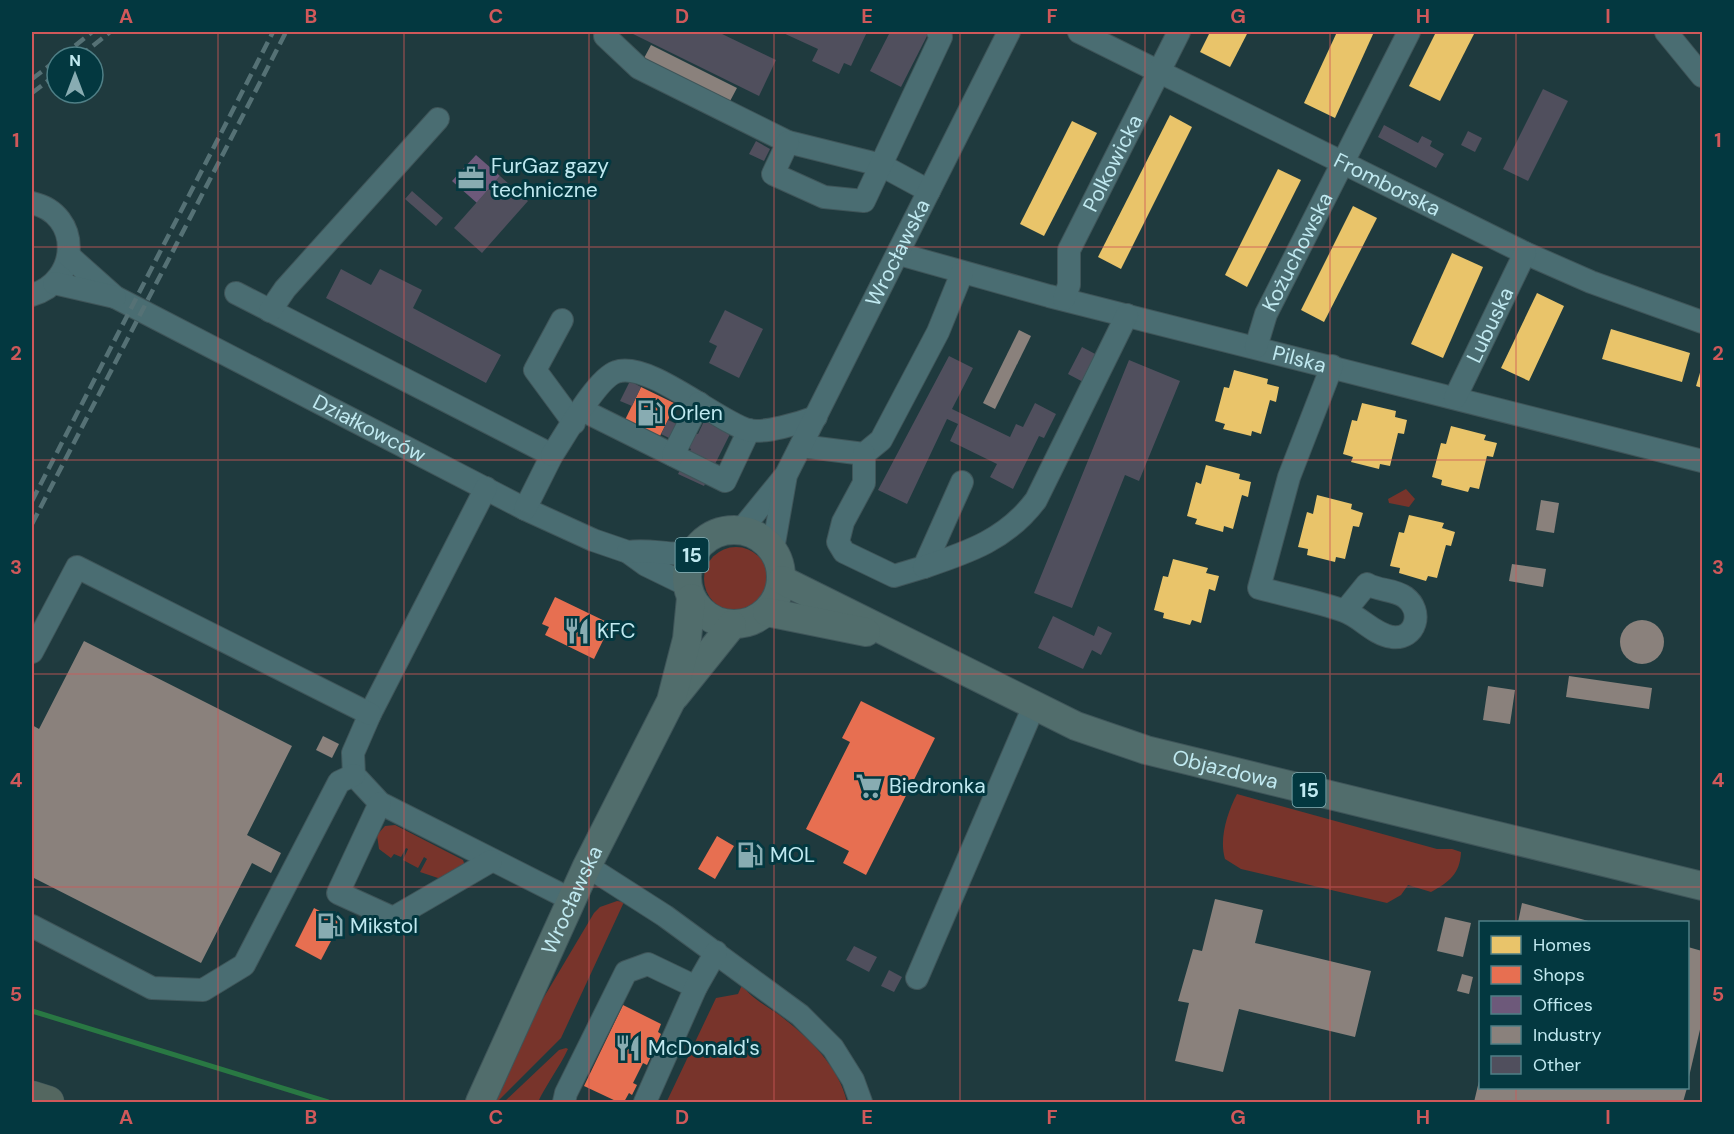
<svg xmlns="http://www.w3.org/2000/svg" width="1734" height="1134" font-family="'DM Sans',sans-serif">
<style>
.green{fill:#78342b}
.homes{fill:#e9c46a}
.shops{fill:#e76f51}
.offices{fill:#6d597a}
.industry{fill:#8a817c}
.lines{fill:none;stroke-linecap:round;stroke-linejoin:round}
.stream{stroke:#297843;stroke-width:5}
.building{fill:#504f5d}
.minor-casing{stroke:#3f5559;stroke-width:24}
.major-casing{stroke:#3f5559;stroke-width:30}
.highway-casing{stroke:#3f5559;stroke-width:33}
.minor{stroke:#4a6d72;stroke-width:22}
.major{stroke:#516d6c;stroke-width:28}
.highway{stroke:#546760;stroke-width:32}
.rail{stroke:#557175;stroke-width:4.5;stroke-dasharray:12 6;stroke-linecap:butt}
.grid{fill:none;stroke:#d0585a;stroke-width:1.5;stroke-opacity:0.55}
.labels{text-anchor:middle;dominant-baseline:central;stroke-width:6;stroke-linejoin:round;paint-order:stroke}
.shield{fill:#033840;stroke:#87b4bb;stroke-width:1.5}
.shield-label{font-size:20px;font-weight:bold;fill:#c0e9f0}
.street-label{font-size:21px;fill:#c0e9f0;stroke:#033840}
.poi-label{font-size:21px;fill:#c0e9f0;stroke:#033840;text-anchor:start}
.neatline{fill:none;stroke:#d0585a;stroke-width:2}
.grid-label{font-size:20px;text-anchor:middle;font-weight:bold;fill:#d0585a}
</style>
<rect width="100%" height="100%" fill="#1f3a3e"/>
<g class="green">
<path d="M1406 489 1415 499 1409 507 1389 503 1388 499Z"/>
<circle cx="736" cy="579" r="32"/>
<path d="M1237 794 1437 849H1452L1461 852C1460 874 1449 882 1431 892L1408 885 1401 895 1387 903 1241 869 1225 859C1219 839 1227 813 1237 794Z"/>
<path d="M395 825 463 860 465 866 444 880 420 872 427 859 424 857 418 868 403 860 408 849 406 848 401 857 394 854 391 858 379 849 377 835 385 826Z"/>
<path d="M617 901 624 902 561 1038 497 1102H492L525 1029 594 913 600 907Z"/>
<path d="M742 985C751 998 765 1005 778 1014 807 1036 839 1066 847 1102H662L667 1101 716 998 738 994Z"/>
<path d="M566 1048 568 1049C559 1068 547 1083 538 1102H504L559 1050Z"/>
</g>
<g class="homes">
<path d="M1210 32H1248L1230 67 1200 52Z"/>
<path d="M1337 32H1374L1335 118 1304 103Z"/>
<path d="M1436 32H1475L1440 101 1409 86Z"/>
<path d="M1170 115 1192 127 1121 269 1098 257Z"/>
<path d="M1072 121 1097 133 1044 236 1020 224Z"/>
<path d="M1278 169 1301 180 1247 287 1225 275Z"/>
<path d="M1353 206 1377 218 1324 322 1301 310Z"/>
<path d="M1452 253 1483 267 1443 358 1411 344Z"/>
<path d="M1537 293 1564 306 1529 381 1501 368Z"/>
<path d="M1611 329 1690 353 1682 382 1602 359Z"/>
<path d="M1702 366V388L1696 386Z"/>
<path d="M1234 370 1268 379 1267 384 1279 387 1276 402 1270 400 1261 434 1252 431 1251 436 1223 429 1225 424 1215 421 1224 387 1229 388Z"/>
<path d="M1362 403 1396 411 1395 417 1407 420 1404 434 1398 433 1390 466 1380 464 1379 469 1351 462 1353 457 1343 454 1352 420 1357 421Z"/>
<path d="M1451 426 1486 435 1484 440 1497 443 1493 457 1487 456 1479 489 1470 487 1468 492 1441 485 1442 480 1432 477 1441 443 1446 444Z"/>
<path d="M1206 465 1240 474 1239 479 1251 482 1248 497 1242 495 1233 529 1224 526 1223 532 1195 524 1197 519 1187 516 1196 482 1201 484Z"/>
<path d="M1317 495 1352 504 1351 509 1363 513 1359 527 1353 526 1345 559 1336 557 1335 562 1307 555 1308 549 1298 547 1307 512 1313 514Z"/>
<path d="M1409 515 1444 523 1442 528 1455 532 1451 546 1446 545 1437 578 1428 576 1426 581 1399 573 1400 568 1390 566 1399 532 1404 533Z"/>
<path d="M1173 559 1208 568 1206 573 1219 576 1215 591 1209 589 1201 623 1192 620 1190 625 1163 618 1164 613 1154 610 1163 576 1168 577Z"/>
</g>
<g class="shops">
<path d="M641 387 676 404 660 436 625 420Z"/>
<path d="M555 597 611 624 594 659 545 635 549 627 542 624Z"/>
<path d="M861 701 935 738 866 875 843 863 849 851 806 829 850 742 842 738Z"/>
<path d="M717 836 734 846 715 879 698 869Z"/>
<path d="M746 848 758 855 753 863 742 856Z"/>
<path d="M314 908 341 922 321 960 295 946Z"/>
<path d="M623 1005 661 1024 658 1032 661 1034 647 1065 643 1063 633 1083 637 1085 632 1095 629 1093 624 1102H618L584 1086Z"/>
</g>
<path class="offices" d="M476 155 500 176 477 203 452 181Z"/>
<g class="industry">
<path d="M651 45 737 88 729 103 643 60Z"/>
<path d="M1019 330 1031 336 995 409 983 403Z"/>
<path d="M1541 500 1559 503 1554 533 1536 530Z"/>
<path d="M1512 564 1546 569 1543 587 1509 581Z"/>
<circle cx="1642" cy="642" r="22"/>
<path d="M84 641 292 746 247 835 281 853 271 873 252 863 201 963 32 877V725L39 729Z"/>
<path d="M1569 676 1652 688 1649 709 1566 697Z"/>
<path d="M1488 686 1515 690 1510 724 1483 720Z"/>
<path d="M323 736 339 744 332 758 316 750Z"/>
<path d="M1215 899 1263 910 1255 943 1371 971 1355 1037 1239 1009 1223 1072 1175 1061 1189 1003 1178 1001 1193 949 1202 951Z"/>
<path d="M1522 903 1592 922H1518Z"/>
<path d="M1445 917 1471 923 1463 957 1437 951Z"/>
<path d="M1688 947 1702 951V1021L1688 1081Z"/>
<path d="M1462 974 1473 977 1469 994 1457 991Z"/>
<path d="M1480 1077V1088H1687L1683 1102H1474Z"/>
</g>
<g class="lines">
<path class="stream" d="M32 1011 328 1102"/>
</g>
<g class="building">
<path d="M629 32H718L776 60 759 96Z"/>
<path d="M781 32H867L851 66 844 63 839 74 812 61 818 49Z"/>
<path d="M890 32H929L901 87 870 71Z"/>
<path d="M1543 89 1568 101 1528 181 1503 169Z"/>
<path d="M1384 125 1418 143 1422 136 1432 141 1430 146 1444 154 1436 168 1378 137Z"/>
<path d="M1468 131 1482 138 1475 152 1461 145Z"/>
<path d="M756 141 770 149 764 161 749 154Z"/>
<path d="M500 176 528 201 482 253 454 228Z"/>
<path d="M412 191 443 218 436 226 405 199Z"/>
<path d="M341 269 371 285 380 269 422 290 413 308 501 355 486 383 326 298Z"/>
<path d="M725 310 763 329 739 378 709 363 717 346 709 342Z"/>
<path d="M1082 347 1099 356 1085 383 1068 374Z"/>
<path d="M949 356 973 368 952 409 1010 437 1016 424 1023 427 1035 403 1056 414 1044 438 1039 436 1013 489 990 477 997 464 950 441 958 424 947 419 907 504 878 490Z"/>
<path d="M1129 360 1180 381 1139 481 1125 475 1072 608 1034 593Z"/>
<path d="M630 381 641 387 632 406 620 401Z"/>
<path d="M706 417 732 430 704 486 678 474 691 449 661 434 668 420 698 434Z"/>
<path d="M1053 616 1094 636 1098 626 1112 633 1101 655 1092 650 1083 669 1038 648Z"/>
<path d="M854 946 877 957 869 972 846 960Z"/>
<path d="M889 970 902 977 894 992 881 986Z"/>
</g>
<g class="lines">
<g class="minor-casing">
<g id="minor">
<path id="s1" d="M1079 32 1525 253 1591 282 1702 322"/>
<path d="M1666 32 1702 76"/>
<path d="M605 36 639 68 788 142 881 165 929 191"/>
<path d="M788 142 773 174 824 197 864 201 941 37 938 32"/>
<path d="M32 203C82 214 80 281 32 295"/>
<path id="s2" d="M899 254 1049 296 1702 461"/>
<path id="s3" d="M69 256 115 297 525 509 593 540 628 552 646 565 687 585"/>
<path d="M54 283 115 297"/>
<path d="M236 293 552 455 525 509"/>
<path id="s4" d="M1064 299 1069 285V250L1179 32"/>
<path d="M270 311 285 289 438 119"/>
<path d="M562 320 535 370 574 423"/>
<path id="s5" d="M1256 347 1266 314 1409 32"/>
<path d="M1332 366 1289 477 1259 588C1287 596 1317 601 1344 611 1361 617 1373 634 1392 637 1416 640 1424 611 1405 597 1394 589 1379 591 1367 584L1345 611"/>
<path id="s6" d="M1455 398 1525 253"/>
<path d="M582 410 725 481 749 430"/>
<path d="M801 446 864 454 881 440 938 332 962 273"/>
<path d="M864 454V483L843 522 838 542 844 552 894 576 924 567 962 482"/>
<path d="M552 455C565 436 596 379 616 372 647 360 717 421 748 430 764 434 800 423 816 417"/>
<path d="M673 455 699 403"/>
<path d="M486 488 370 714 353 753 354 775 380 803 572 900"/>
<path d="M741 530 785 476"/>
<path id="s7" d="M773 549 786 475 1009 32"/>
<path d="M628 552C652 548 674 558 696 551"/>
<path d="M924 567C969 552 1007 539 1036 500L1127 315"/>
<path d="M32 652 77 567 370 714"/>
<path d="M380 803 338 893 393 918 491 861"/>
<path d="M587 866 665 916 800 1015 833 1048 853 1080 861 1102"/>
<path d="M32 926 152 988 203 990 244 965 339 782 354 775"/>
<path d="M917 978 1034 706"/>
<path d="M564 1102 566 1093 626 972 648 964 696 987"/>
<path d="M645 1102 696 987 716 952"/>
</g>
</g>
<g class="major-casing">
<g id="major">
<circle cx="734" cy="577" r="47"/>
<path id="s8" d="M782 580 1076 726 1146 750 1702 886"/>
<path d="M767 612 866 632"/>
<path d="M675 696 732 625"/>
<path id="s9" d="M480 1102 587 866 671 701 687 639 691 598"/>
</g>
</g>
<g class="highway-casing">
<path id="highway" d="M32 1097 48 1102"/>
</g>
<use href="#minor" class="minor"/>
<use href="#major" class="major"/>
<use href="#highway" class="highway"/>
<g class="rail">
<path d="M61 57 92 32"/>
<path d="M79 57 110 32"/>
<path d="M32 79 57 60"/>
<path d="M32 93 57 74"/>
<path d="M32 501 273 32"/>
<path d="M32 524 286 32"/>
</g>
</g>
<path class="grid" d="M218 32V1102M404 32V1102M589 32V1102M774 32V1102M960 32V1102M1145 32V1102M1330 32V1102M1516 32V922M32 247H1702M32 460H1702M32 674H1702M32 887H1702M1516 1088V1102"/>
<defs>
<g id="office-bare" transform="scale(2.07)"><path d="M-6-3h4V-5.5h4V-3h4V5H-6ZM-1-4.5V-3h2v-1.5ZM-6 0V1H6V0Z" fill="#88acb2" stroke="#033840" stroke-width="2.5" paint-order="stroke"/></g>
<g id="fuel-bare" transform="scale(2.07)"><path d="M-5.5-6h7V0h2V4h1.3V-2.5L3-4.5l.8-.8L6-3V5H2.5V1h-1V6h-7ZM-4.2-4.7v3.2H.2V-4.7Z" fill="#88acb2" stroke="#033840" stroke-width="2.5" paint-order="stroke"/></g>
<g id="restaurant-bare" transform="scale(2.07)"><path d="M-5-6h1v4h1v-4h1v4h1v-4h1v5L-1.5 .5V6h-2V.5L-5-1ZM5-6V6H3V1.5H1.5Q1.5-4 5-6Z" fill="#88acb2" stroke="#033840" stroke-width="2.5" paint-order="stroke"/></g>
<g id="supermarket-bare" transform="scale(2.07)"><path d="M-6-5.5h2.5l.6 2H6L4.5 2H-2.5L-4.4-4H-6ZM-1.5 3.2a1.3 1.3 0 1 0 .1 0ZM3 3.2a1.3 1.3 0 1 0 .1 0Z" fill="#88acb2" stroke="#033840" stroke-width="2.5" paint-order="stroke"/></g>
</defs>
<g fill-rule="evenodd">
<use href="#office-bare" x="471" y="178"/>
<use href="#fuel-bare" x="650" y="413"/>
<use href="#restaurant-bare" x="577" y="631"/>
<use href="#supermarket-bare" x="869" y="786"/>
<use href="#fuel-bare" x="750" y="855"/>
<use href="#fuel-bare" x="330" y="926"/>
<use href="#restaurant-bare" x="628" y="1048"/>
</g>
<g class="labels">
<g class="shield">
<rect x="675.5" y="538" width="33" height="34" rx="4.5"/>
<rect x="1292.5" y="773" width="33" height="34" rx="4.5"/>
</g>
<g class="shield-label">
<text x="692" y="555">15</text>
<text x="1309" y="790">15</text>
</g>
<g class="street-label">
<text stroke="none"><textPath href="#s4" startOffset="147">Polkowicka</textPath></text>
<text stroke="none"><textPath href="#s1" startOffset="344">Fromborska</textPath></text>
<text stroke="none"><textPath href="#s7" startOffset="324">Wrocławska</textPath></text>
<text stroke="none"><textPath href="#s5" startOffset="104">Kożuchowska</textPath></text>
<text stroke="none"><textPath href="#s6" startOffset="81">Lubuska</textPath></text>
<text stroke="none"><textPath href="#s2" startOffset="414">Pilska</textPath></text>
<text stroke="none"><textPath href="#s3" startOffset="348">Działkowców</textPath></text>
<text stroke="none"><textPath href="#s8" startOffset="484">Objazdowa</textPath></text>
<text stroke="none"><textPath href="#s9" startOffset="222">Wrocławska</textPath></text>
</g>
<g class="poi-label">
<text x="491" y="166">FurGaz gazy<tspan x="491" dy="24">techniczne</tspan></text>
<text x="670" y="413">Orlen</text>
<text x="597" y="631">KFC</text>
<text x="889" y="786">Biedronka</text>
<text x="770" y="855">MOL</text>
<text x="350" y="926">Mikstol</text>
<text x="648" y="1048">McDonald's</text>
</g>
</g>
<rect width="1734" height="1134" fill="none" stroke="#033840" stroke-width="66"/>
<rect x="1479" y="921" width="210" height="168" fill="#033840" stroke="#4f7f86" stroke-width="1.5"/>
<rect x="1491" y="936" width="30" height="18" fill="#e9c46a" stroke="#4f7f86" stroke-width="1.5"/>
<text x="1533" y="951" font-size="18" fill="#c0e9f0">Homes</text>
<rect x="1491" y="966" width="30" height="18" fill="#e76f51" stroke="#4f7f86" stroke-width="1.5"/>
<text x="1533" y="981" font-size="18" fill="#c0e9f0">Shops</text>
<rect x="1491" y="996" width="30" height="18" fill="#6d597a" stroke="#4f7f86" stroke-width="1.5"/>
<text x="1533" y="1011" font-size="18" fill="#c0e9f0">Offices</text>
<rect x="1491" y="1026" width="30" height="18" fill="#8a817c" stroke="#4f7f86" stroke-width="1.5"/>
<text x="1533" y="1041" font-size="18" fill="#c0e9f0">Industry</text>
<rect x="1491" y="1056" width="30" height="18" fill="#504f5d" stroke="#4f7f86" stroke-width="1.5"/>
<text x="1533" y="1071" font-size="18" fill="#c0e9f0">Other</text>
<g transform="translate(75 75)"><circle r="28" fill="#033840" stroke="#4f7f86" stroke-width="1.5"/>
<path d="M0-4.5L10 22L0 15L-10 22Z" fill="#88acb2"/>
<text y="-9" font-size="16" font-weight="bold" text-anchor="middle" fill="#c0e9f0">N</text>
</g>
<rect x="33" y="33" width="1668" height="1068" class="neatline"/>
<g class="grid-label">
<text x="126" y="23">A</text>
<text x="311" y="23">B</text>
<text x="496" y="23">C</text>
<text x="682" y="23">D</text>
<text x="867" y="23">E</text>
<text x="1052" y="23">F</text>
<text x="1238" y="23">G</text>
<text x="1423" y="23">H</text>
<text x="1608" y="23">I</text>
<text x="16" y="147">1</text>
<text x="1718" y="147">1</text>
<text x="16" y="360">2</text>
<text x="1718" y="360">2</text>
<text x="16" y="574">3</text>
<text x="1718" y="574">3</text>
<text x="16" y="787">4</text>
<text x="1718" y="787">4</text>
<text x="16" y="1001">5</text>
<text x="1718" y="1001">5</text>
<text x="126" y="1124">A</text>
<text x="311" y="1124">B</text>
<text x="496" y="1124">C</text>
<text x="682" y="1124">D</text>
<text x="867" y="1124">E</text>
<text x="1052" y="1124">F</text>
<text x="1238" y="1124">G</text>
<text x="1423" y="1124">H</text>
<text x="1608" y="1124">I</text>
</g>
</svg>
